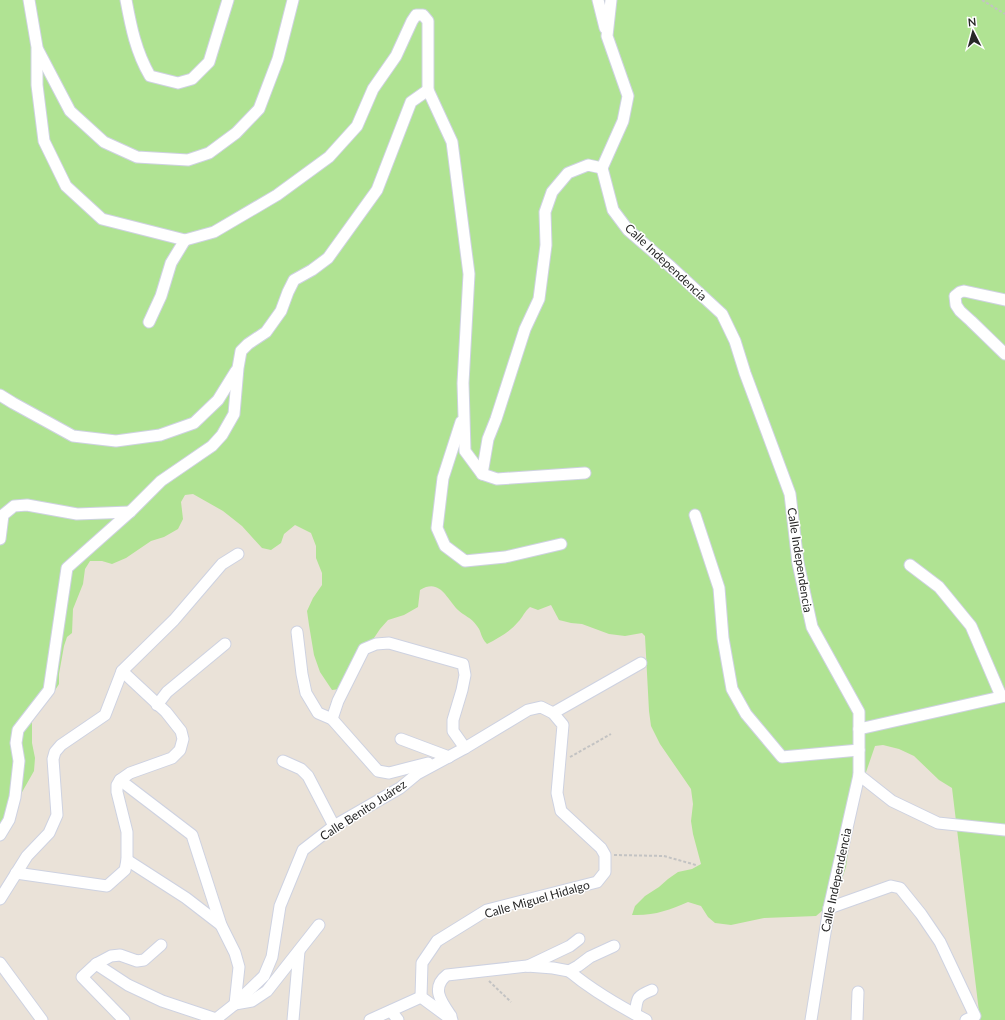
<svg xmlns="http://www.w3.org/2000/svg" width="1005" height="1020" font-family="Lato,sans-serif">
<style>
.green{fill:#b0e393}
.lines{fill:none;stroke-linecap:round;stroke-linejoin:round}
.minor-casing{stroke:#ced2e1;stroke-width:13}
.path{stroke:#c3c3c3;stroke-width:2;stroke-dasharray:3 2;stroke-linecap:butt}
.minor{stroke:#fff;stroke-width:11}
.labels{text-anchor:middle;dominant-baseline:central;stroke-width:3;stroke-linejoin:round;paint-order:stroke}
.street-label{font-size:12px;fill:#272727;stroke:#fff}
</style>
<rect width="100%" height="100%" fill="#eae2d8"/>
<path class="green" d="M0 0H1005V1020H980L952 788 939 780 914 756 899 749 883 745 875 746 864 778 853 817 846 867 835 900 816 916 764 918 731 925 715 923 708 917 701 906 688 902C669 910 654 916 632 915L635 906 645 896 659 887 668 879 678 872 692 869 701 864 693 834 691 821 693 804 691 789 660 744 651 726 649 711 645 636 642 633 625 636 609 634 582 624 571 623 559 620 551 605 538 610 530 607C524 612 523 617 518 622 510 632 498 638 487 644 480 637 482 632 477 626 471 617 464 616 458 610 446 598 440 578 420 590L418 607 404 615 388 620 380 629 368 647 347 688 332 690 320 672 314 655 309 625 307 611 313 598 322 585V573L316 558V546L311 533 295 525 284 534 281 543 271 550 262 548 242 526 223 511 193 494 185 495 181 502 183 519 178 529 164 537 151 541 126 558 112 564 102 561H90L85 569 83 584 73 609 72 633 67 637 64 646 59 674V684L52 695 32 710V743L35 758 34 771 0 831Z"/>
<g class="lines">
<g class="minor-casing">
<g id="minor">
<path d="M29 0 37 47V85L44 141 66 186 102 219 185 240 214 232 277 195 329 157 357 126 373 89 396 56 412 21 416 15H423L428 21V90L452 142 469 274 463 383 465 451 482 474 497 479 585 473"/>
<path d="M126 0C131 27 136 52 150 76L178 83 192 79 209 62 228 0"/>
<path d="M598 0 605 28"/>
<path d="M38 50 70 111 104 142 137 157 188 160 209 153 236 133 259 109 278 59 293 0"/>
<path d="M602 168 613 210 628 230 671 267 722 314 735 341 745 373 790 494 798 563 812 627 859 712V775L829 908 811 1020"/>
<path d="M602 168 623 121 628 96 607 36 611 0"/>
<path d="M1005 300 964 291 960 292 955 296 956 305 960 311 971 321 1005 354"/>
<path d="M149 322 161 296 171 263 185 240"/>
<path d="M0 395 13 403 73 436 116 441 160 435 194 423 218 400 236 371"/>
<path d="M461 422 443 478 437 528 445 546 465 561 505 557 561 544"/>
<path d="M482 474 488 439 496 419 525 329 539 299 546 245 545 212 552 192 568 173 588 165 602 168"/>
<path d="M695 515 719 588 723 638 732 689 746 714 782 757 859 750"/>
<path d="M0 539 3 515 14 506 27 505 77 514 130 512"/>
<path d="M910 565 939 587 971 626 1001 696"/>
<path d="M297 632 302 674 306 693 318 713 332 719 378 771 389 773 428 763"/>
<path d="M157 705 167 692 225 644"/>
<path d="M553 713 641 663"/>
<path d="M332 719 338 701 364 649 376 644 389 643 463 664 465 675 462 690 453 720V731L465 748"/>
<path d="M859 729 1005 696"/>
<path d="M401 739 449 757"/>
<path d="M283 761 301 769 308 776 334 826"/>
<path d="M859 775 892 801 938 823 1005 830"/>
<path d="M120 780 192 835 221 925 235 953 239 967 235 1004"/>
<path d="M0 835 9 820 15 797 19 761 16 743 18 730 49 690 67 568 130 512 161 481 212 446 222 435 234 414 238 368 241 351 248 344 266 332 281 311 288 292 294 280 312 270 328 258 377 190 411 102 428 90"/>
<path d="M127 860 186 898 221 925"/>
<path d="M16 873 107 886 125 870 127 860V832L117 792V785L120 780 130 773 172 758 180 750 183 739 181 731 166 712 122 671"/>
<path d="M0 899 27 856 49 833 57 815 53 759 55 752 61 745 105 715 122 671 174 620 222 564 238 554"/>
<path d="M829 908 891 886 900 888 921 914 940 942 975 1016 966 1020"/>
<path d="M0 963 42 1020"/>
<path d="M96 964 111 956 120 955 137 961 144 960 161 945"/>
<path d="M528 966 570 946 579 939"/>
<path d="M569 971C593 991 619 1006 646 1020"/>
<path d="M235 1004 252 1001 267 991 319 925"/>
<path d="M391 1011 398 1020"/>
<path d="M635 1014C637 997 637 996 652 990"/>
<path d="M451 1016C442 1003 430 988 447 975L527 966 553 968 569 971 578 966 590 957 614 946"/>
<path d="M216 1019 235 1004 264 976 272 957 280 906 303 850 334 826 400 788 417 774 465 748 528 710 541 707 553 713 563 725 557 793 561 811 601 848 605 855V872L597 882 487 910 437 941 422 963 421 997 452 1020"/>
<path d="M124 1020 82 977 96 964 128 985 162 1001 216 1019"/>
<path d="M293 1020 299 951"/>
<path d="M370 1020 421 997"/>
<path d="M857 1020 858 992"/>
</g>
</g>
<g class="path">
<path d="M982 0 1005 14"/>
<path d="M570 757 611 734"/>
<path d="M614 855 664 856 696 865"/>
<path d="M489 981 511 1002"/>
</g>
<use href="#minor" class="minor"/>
</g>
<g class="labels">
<g class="street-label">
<text transform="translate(666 262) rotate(43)">Calle Independencia</text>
<text transform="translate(800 560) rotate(81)">Calle Independencia</text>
<text transform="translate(363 810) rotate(-33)">Calle Benito Juárez</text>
<text transform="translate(836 880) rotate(-78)">Calle Independencia</text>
<text transform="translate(537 899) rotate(-16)">Calle Miguel Hidalgo</text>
</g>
</g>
<g transform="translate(973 32) rotate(354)" stroke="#ffffff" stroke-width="3" paint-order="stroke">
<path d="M0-3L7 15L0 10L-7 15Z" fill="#272727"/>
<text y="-6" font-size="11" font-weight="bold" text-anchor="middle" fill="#272727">N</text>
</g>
</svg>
